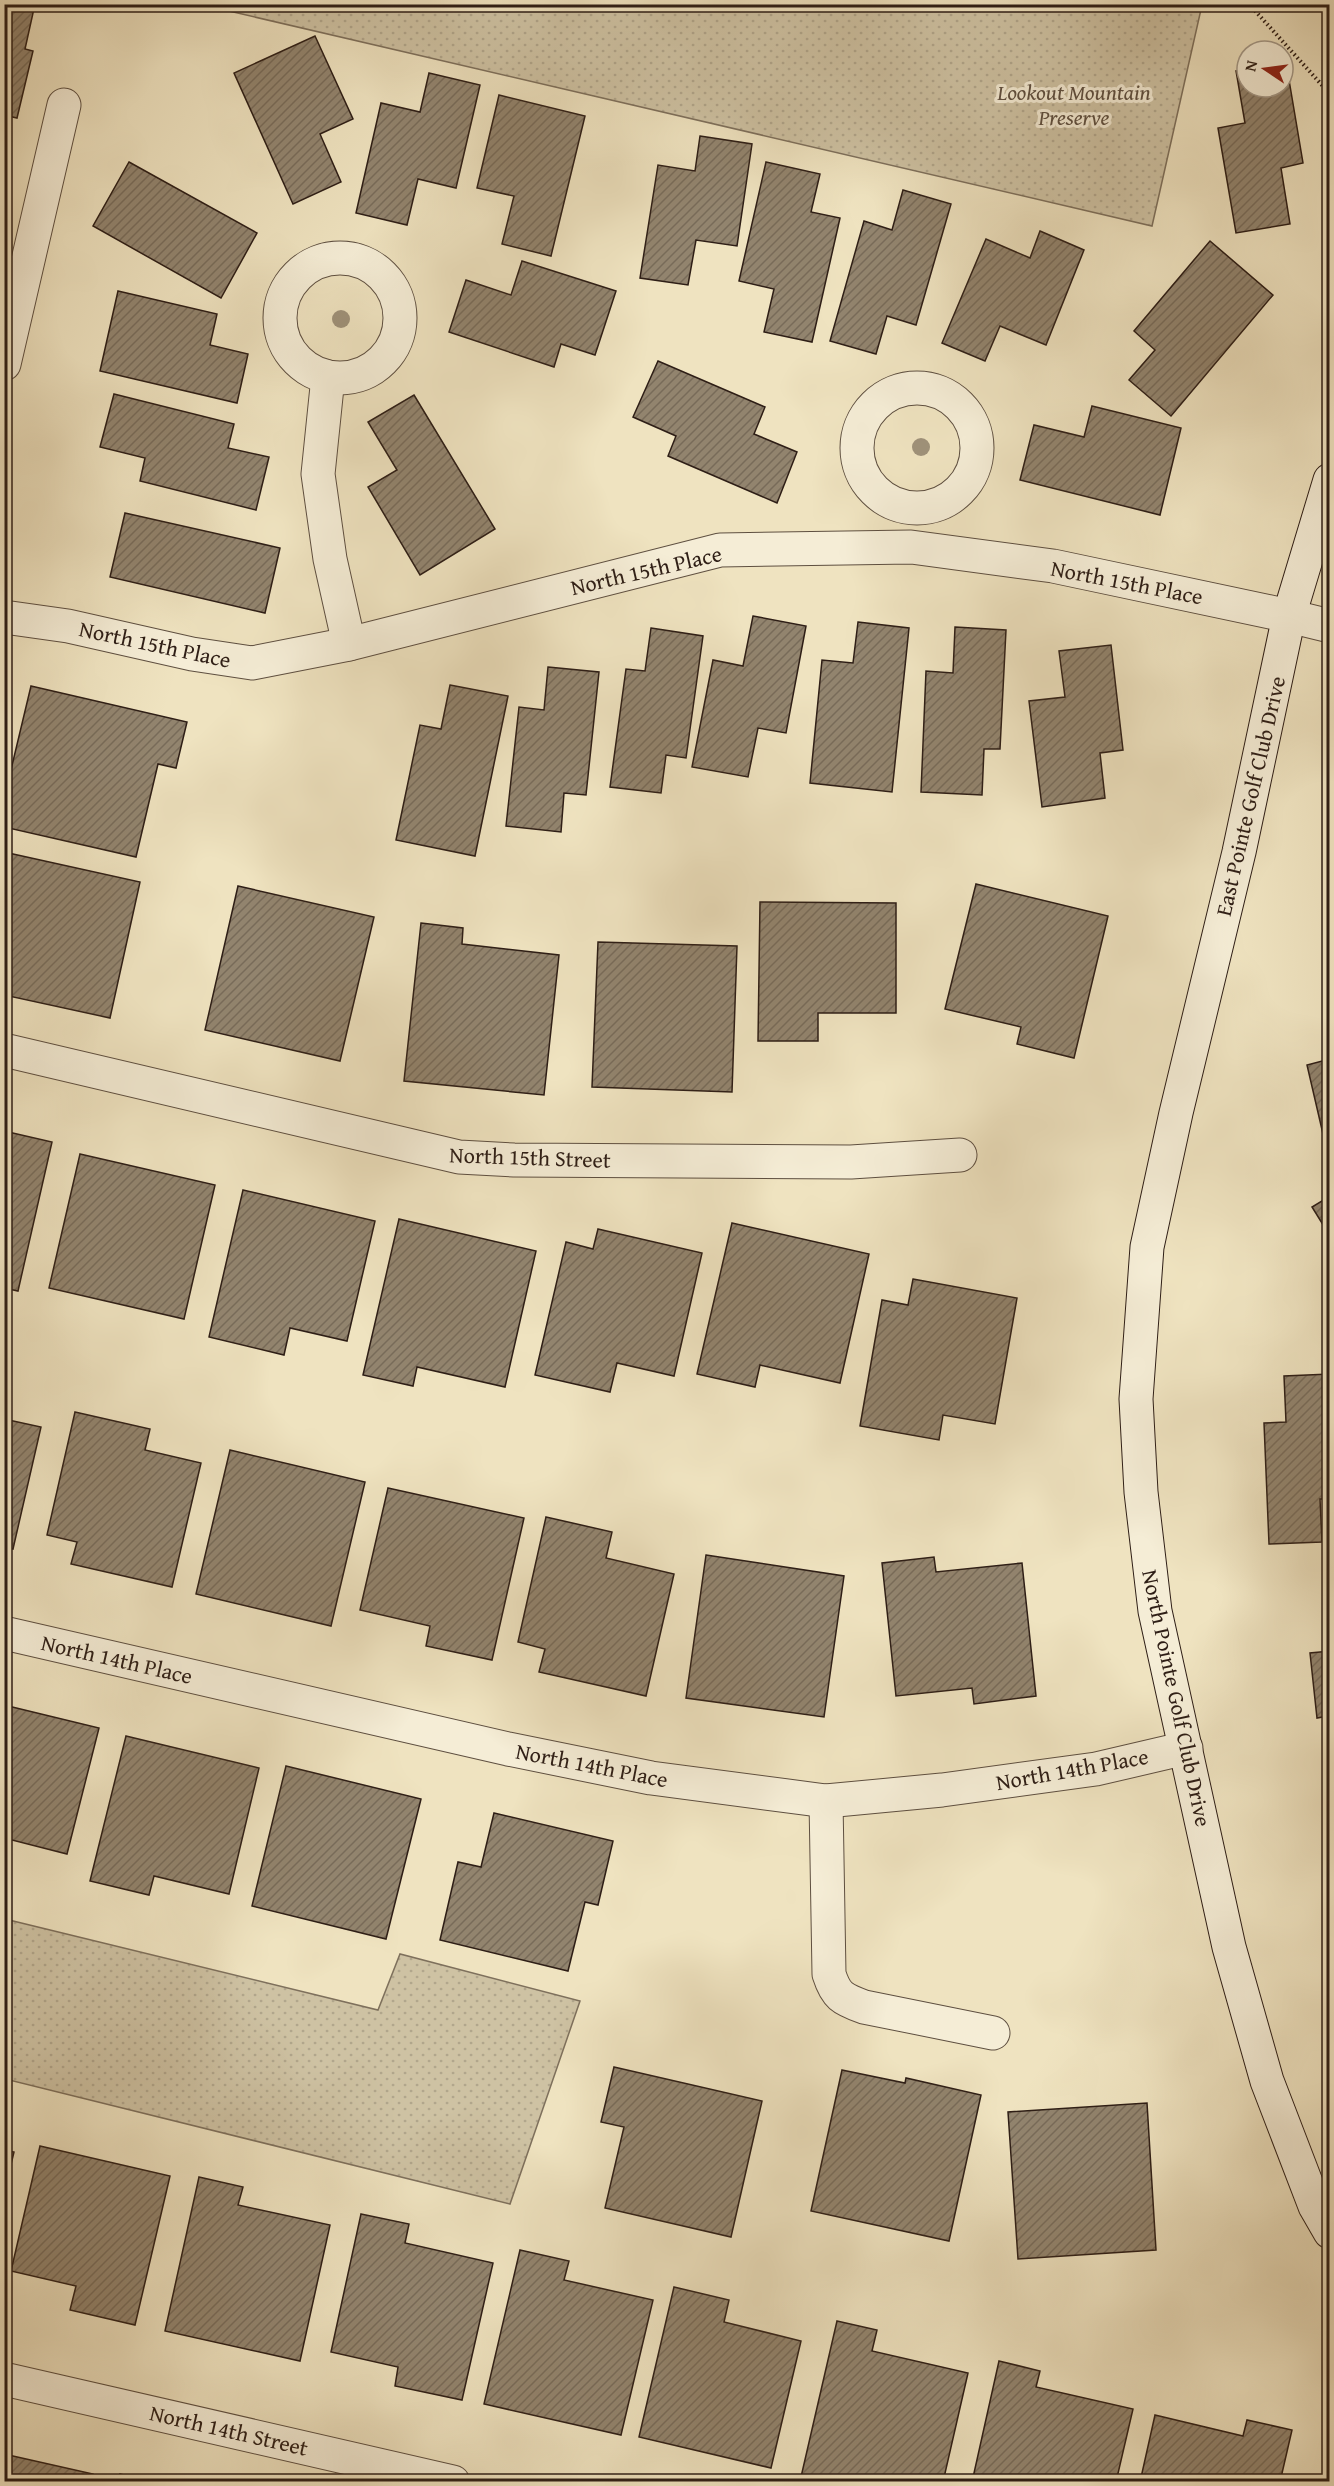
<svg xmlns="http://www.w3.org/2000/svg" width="1334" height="2486" font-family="'Gentium Book Plus',serif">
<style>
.grass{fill:url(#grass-dots);stroke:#7e705c;stroke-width:1.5}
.building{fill:url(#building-hatch);stroke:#2e1e16;stroke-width:1.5}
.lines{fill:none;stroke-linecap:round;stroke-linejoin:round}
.street-casing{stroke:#5e4f40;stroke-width:35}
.secondary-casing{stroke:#2e1e16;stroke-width:35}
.path{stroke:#2e1e16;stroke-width:4;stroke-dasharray:1.5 3;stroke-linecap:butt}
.street{stroke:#f5edd6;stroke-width:33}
.secondary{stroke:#f5edd6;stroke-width:33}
.tree{fill:#9f927a}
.labels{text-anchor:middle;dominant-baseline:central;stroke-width:6;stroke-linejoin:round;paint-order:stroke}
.park-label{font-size:22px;font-style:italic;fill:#5e4f40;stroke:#f5edd6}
.street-label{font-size:22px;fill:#2e1e16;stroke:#f5edd6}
</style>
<defs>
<pattern id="grass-dots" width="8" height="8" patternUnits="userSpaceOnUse" patternTransform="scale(1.5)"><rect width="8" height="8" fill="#cec2a3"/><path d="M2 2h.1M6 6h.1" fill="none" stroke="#b1a68c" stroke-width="1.8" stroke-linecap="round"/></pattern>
<pattern id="building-hatch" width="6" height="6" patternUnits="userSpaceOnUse" patternTransform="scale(1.5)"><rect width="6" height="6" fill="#92846e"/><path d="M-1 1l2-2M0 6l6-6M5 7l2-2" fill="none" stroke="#786b59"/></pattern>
</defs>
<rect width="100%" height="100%" fill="#efe3c0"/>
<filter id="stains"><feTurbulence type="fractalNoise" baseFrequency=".00333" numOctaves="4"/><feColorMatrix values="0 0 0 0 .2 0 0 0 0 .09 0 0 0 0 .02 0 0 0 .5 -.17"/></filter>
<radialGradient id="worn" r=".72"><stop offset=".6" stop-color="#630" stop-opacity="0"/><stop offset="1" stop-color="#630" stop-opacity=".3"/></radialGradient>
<g class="grass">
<path d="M203 5H1202L1152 226Z"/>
<path d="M5 1919 378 2010 400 1954 580 2001 510 2204 5 2079Z"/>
</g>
<g class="building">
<path d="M4 4H35L25 49 33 51 17 118 4 115Z"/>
<path d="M315 36 353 119 320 134 341 182 293 204 234 73Z"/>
<path d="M1286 62 1303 163 1281 168 1290 224 1236 233 1218 128 1245 123 1236 71 1247 70V87H1283V63Z"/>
<path d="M429 73 480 85 456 188 418 179 407 225 356 213 381 103 420 112Z"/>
<path d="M499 95 585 116 551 256 502 244 514 196 477 188Z"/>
<path d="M700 136 752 144 737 246 696 240 688 285 640 278 658 165 695 171Z"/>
<path d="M129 162 257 233 221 298 93 226Z"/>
<path d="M766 162 820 174 811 212 840 218 812 342 764 332 774 289 739 281Z"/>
<path d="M903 190 951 204 916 325 887 316 876 354 830 341 864 221 892 230Z"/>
<path d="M1040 231 1084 250 1046 345 1000 326 985 361 942 343 986 239 1030 258Z"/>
<path d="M1210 241 1273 295 1171 416 1129 380 1155 350 1134 331Z"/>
<path d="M522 261 616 291 595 355 561 344 554 367 449 332 466 280 511 295Z"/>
<path d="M118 291 217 314 210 345 248 354 237 403 100 371Z"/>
<path d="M658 361 765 407 754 434 797 452 777 503 668 456 676 436 633 417Z"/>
<path d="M114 394 234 424 228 448 269 457 256 510 140 481 145 458 100 447Z"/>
<path d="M414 395 495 529 420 575 368 487 397 470 368 422Z"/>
<path d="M1092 406 1181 428 1160 515 1020 480 1034 425 1084 437Z"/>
<path d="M125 513 280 548 265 613 110 577Z"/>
<path d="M753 616 806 626 786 733 758 728 748 777 692 767 713 660 743 666Z"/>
<path d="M858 622 909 628 892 792 810 783 822 660 853 663Z"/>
<path d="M955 627 1006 630 1000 749H984L982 795 921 792 926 671 953 673Z"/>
<path d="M651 628 703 636 686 758 666 755 661 793 610 787 626 669 645 671Z"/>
<path d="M1111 645 1123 750 1100 753 1105 798 1042 807 1029 701 1065 697 1059 651Z"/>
<path d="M548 667 599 672 586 795 564 793 561 832 506 826 519 707 544 710Z"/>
<path d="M450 685 508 696 475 856 396 840 420 725 441 729Z"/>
<path d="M31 686 187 722 176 768 158 764 136 857 4 827V799Z"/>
<path d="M4 852 140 882 110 1018 4 995Z"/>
<path d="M976 884 1108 916 1074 1058 1017 1044 1021 1027 945 1009Z"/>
<path d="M238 886 374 917 340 1061 205 1030Z"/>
<path d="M760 902 896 903V1013H818V1041H758Z"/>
<path d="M421 923 463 928 462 944 559 955 544 1095 404 1081Z"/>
<path d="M598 942 737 946 732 1092 592 1087Z"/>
<path d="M1330 1059V1146L1326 1147 1307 1065Z"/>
<path d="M4 1131 52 1142 18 1291 4 1288Z"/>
<path d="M80 1154 215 1185 184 1319 49 1288Z"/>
<path d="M243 1190 375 1221 347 1341 290 1328 284 1355 209 1337Z"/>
<path d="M1330 1196V1236L1312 1207Z"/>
<path d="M399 1219 536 1251 505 1387 417 1367 413 1386 363 1375Z"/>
<path d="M732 1223 869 1254 840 1383 760 1365 755 1387 697 1374Z"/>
<path d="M598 1229 702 1253 674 1376 617 1363 610 1392 535 1375 566 1242 593 1249Z"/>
<path d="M913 1279 1017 1298 995 1424 943 1415 939 1440 860 1426 882 1300 908 1305Z"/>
<path d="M1330 1374V1499H1320L1322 1542 1269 1544 1264 1423 1286 1422 1284 1376Z"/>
<path d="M75 1412 150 1429 145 1450 201 1463 172 1587 71 1564 77 1542 47 1535Z"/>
<path d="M4 1419 41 1427 13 1549 4 1547Z"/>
<path d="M230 1450 365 1482 331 1626 196 1594Z"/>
<path d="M388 1488 524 1518 492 1660 426 1646 430 1626 360 1610Z"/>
<path d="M546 1517 612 1532 606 1558 674 1574 646 1696 539 1672 545 1649 518 1642Z"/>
<path d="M706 1555 844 1576 824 1717 686 1698Z"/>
<path d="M934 1557 936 1572 1022 1563 1036 1696 974 1704 972 1688 896 1696 882 1563Z"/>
<path d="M1330 1651V1734L1328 1716 1317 1718 1310 1653Z"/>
<path d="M4 1705 99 1728 67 1854 4 1838Z"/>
<path d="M126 1736 259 1768 229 1894 154 1876 149 1895 90 1881Z"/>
<path d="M286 1766 421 1799 386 1939 252 1906Z"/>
<path d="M494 1813 613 1841 598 1905 585 1902 568 1971 440 1940 458 1862 481 1867Z"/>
<path d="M614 2067 762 2101 731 2237 605 2208 624 2127 601 2122Z"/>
<path d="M842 2070 905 2083 906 2078 981 2095 949 2241 811 2211Z"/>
<path d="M1147 2103 1156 2250 1018 2259 1008 2112Z"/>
<path d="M40 2146 170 2176 135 2325 70 2310 76 2286 11 2271Z"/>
<path d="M4 2150 14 2152 4 2193Z"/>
<path d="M199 2177 243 2187 238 2205 330 2225 300 2361 165 2331Z"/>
<path d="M361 2214 409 2224 405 2243 493 2263 462 2400 395 2386 398 2367 331 2352Z"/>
<path d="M520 2250 569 2261 564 2280 653 2300 621 2435 484 2404Z"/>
<path d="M674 2287 729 2300 724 2322 801 2341 771 2468 639 2437Z"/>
<path d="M837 2321 877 2330 872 2351 968 2373 943 2482H821L801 2477Z"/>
<path d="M999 2361 1040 2371 1036 2387 1133 2409 1116 2482H972Z"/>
<path d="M1155 2415 1243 2436 1247 2420 1292 2430 1280 2482H1140Z"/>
<path d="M4 2454 93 2474 91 2482H4Z"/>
<path d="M120 2474 151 2482H118Z"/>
</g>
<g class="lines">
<g class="street-casing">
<g id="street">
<circle cx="340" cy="318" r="60"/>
<path d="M4 364 64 105"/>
<path d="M328 377 318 474 330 559 349 644"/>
<circle cx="917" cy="448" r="60"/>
<path d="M4 617 68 626 192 654 252 663 349 644 720 550 911 547 1053 566 1289 616 1330 626"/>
<path d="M4 1050 459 1157 514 1160 851 1162 960 1155"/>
<path d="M4 1633 508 1749 651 1778 826 1801 942 1790 1096 1769 1186 1748"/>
<path d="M826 1801 829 1974C836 1996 842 1999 864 2007L993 2033"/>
<path d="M4 2379 453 2482"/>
</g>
</g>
<g class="secondary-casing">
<path id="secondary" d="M1330 480 1289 616 1239 852 1176 1113 1147 1247 1136 1399 1141 1492 1155 1611 1229 1947 1267 2081 1315 2206 1330 2232"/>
</g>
<path class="path" d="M1249 4 1330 94"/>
<use href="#street" class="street"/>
<use href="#secondary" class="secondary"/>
</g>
<g class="tree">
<circle cx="341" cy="319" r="9"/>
<circle cx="921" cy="447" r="9"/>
</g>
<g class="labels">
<g class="park-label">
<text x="1074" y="92">Lookout Mountain<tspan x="1074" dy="25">Preserve</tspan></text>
</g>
<g class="street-label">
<text transform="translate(646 570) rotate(-13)">North 15th Place</text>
<text transform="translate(1127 582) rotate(11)">North 15th Place</text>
<text transform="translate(155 644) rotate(12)">North 15th Place</text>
<text transform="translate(1250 796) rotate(-77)">East Pointe Golf Club Drive</text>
<text transform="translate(530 1157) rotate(2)">North 15th Street</text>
<text transform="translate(117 1659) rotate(13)">North 14th Place</text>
<text transform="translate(1177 1698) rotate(78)">North Pointe Golf Club Drive</text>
<text transform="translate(592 1765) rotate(11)">North 14th Place</text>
<text transform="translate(1072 1769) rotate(-10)">North 14th Place</text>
<text transform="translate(229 2430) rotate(13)">North 14th Street</text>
</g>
</g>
<rect width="1334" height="2486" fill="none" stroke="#efe3c0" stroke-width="24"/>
<rect x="6" y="6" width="1322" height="2474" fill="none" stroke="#2e1e16" stroke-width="3"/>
<rect x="12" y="12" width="1310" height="2462" fill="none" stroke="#2e1e16" stroke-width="1.5"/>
<g transform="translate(1265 69) rotate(283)"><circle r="28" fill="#f5edd6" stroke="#a59a89" stroke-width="1.5"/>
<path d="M0-4.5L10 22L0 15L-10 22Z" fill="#8f2418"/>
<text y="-9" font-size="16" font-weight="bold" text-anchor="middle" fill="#2e1e16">N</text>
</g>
<rect width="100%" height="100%" filter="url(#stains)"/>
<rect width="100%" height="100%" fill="url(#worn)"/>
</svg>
